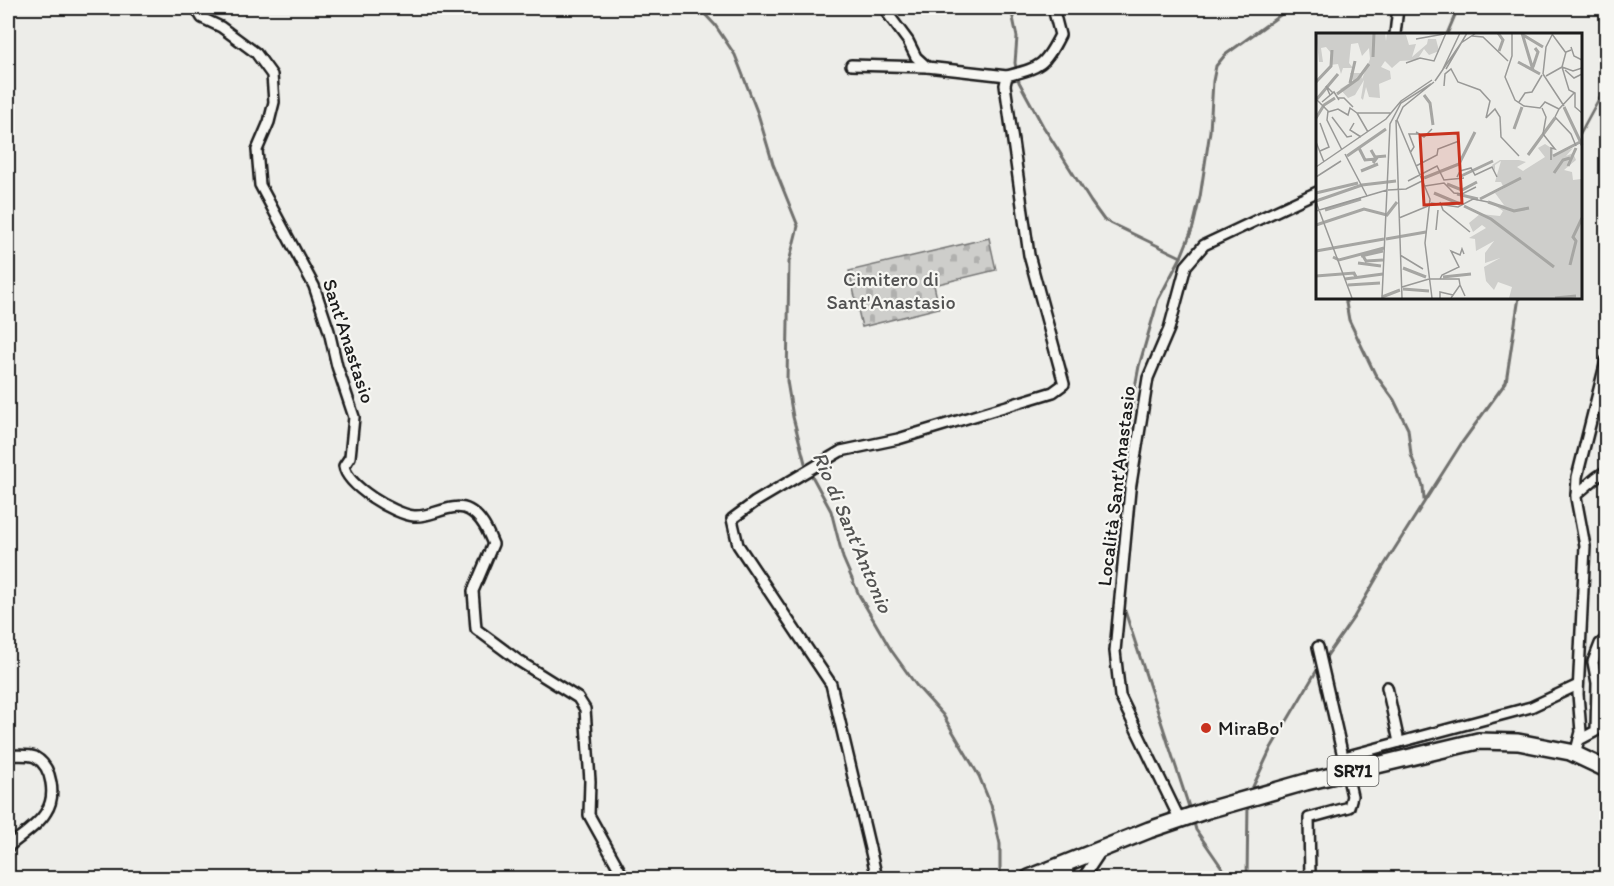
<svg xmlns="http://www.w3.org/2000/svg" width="1614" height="886" font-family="Itim,sans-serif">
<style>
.cemetery{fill:url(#cemetery-stones);stroke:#757574;stroke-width:1.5}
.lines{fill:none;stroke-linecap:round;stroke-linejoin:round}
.stream{stroke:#6f6f6d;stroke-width:3}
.minor-casing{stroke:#1c1c1c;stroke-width:14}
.primary-casing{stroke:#1c1c1c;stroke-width:20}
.minor{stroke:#f6f6f2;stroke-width:9}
.primary{stroke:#f6f6f2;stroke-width:15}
.poi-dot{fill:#c8321e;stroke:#f6f6f2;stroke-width:2}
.labels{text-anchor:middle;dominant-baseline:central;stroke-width:4.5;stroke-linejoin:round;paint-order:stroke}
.shield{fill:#f6f6f2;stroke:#5d5d5c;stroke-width:1.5}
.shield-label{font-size:18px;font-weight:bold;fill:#1c1c1c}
.park-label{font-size:20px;fill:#515151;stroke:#f6f6f2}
.street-label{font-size:20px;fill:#1c1c1c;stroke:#f6f6f2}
.poi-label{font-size:20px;fill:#1c1c1c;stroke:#f6f6f2;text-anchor:start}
.water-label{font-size:21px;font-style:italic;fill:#535352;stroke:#f6f6f2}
.inset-river{fill:none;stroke:#a6a6a3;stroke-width:3}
.inset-road{fill:none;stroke:#999997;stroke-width:1.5}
.view{fill:#c8321e;fill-opacity:0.15;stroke:#c8321e;stroke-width:3}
.inset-edge{fill:none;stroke:#1c1c1c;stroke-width:3}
</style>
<defs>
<pattern id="cemetery-stones" width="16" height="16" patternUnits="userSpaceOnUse" patternTransform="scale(1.5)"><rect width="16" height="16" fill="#cececb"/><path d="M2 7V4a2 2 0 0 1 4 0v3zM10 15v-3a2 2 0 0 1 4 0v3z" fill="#b0b0ae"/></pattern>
</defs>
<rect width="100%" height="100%" fill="#edede9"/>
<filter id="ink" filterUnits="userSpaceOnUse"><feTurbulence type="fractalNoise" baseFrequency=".0167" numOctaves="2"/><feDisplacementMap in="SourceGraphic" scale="12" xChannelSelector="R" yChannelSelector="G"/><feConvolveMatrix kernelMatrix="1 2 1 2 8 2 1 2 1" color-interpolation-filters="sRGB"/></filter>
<g filter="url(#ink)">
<path class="cemetery" d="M989 238 996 270 934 285 939 308 862 327 849 271Z"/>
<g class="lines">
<g class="stream">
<path d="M699 8 715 25 735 55 758 114 773 164 798 226 789 262 787 381 793 417 805 463 831 511 843 558 859 595 891 650 916 685 943 715 979 776 991 805 1000 844V878"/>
<path d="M1011 8 1017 37 1015 63 1019 82 1043 126 1091 202 1104 220 1181 257"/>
<path d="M1447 34 1458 8"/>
<path d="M1580 134 1606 86"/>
<path d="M1345 297 1349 320 1375 374 1394 400 1408 429 1411 455 1423 486 1424 500"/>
<path d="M1117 585 1127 461 1133 398 1139 366 1158 300 1181 257 1193 227 1200 197 1210 131 1213 81 1216 66 1225 55 1290 8"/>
<path d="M1123 605 1190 810"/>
<path d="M1324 660 1354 617 1383 567 1461 444 1506 382 1519 297"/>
<path d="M1250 793 1271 748 1320 665"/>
<path d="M1193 819 1196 830 1229 878"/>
<path d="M1247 878 1248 803"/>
</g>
<g class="minor-casing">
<g id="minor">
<path d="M196 8 202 18 221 27 256 53 272 75 274 102 269 122 257 150 260 185 314 286 329 331 337 366 354 417 350 457 344 466C347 486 394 514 414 516 431 518 452 501 469 510 482 517 488 532 493 544L473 591 476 629 519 661 578 698 585 709 590 781 589 815 624 878"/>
<path d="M887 8 888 14 908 41 916 57 927 67 1007 76"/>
<path d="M1395 34 1398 8"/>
<path d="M851 65 927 67"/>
<path d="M1576 495 1597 477 1606 471"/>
<path d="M1387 687 1399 742"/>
<path d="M1579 740 1596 731 1597 683 1593 662 1600 644 1606 639"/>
<path d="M1575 754 1581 732 1578 694 1585 546 1576 498 1577 477 1606 361"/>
<path d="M8 755C16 756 28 754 35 757 53 767 56 797 46 812 38 826 19 837 8 847"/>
<path d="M1344 757 1531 707 1578 685"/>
<path d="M1180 820 1120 696 1115 651 1130 490 1148 378 1169 329 1186 266 1204 245 1317 192"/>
<path d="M1066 862 1068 872 1072 878"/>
<path d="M877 878 831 684 738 545 732 519 755 502 841 451 898 439 1053 392 1064 384 1029 255 1005 85 1007 76C1040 67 1044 67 1060 35L1053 8"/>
<path d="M1058 878V873L1064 864"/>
<path d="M1083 878 1101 851"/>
<path d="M1310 878 1309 818 1349 807 1352 796 1318 647"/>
</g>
</g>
<g class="primary-casing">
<path id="primary" d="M1029 878 1149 830 1208 810 1306 782 1478 741 1518 742 1570 752 1606 769"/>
</g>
<use href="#minor" class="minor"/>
<use href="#primary" class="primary"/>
</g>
</g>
<circle class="poi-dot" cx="1206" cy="728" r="6"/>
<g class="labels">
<rect class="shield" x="1327.5" y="756" width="51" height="30" rx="4.5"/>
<g class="shield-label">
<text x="1353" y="771">SR71</text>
</g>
<g class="park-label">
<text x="891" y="279">Cimitero di<tspan x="891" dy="23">Sant'Anastasio</tspan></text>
</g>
<g class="street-label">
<text transform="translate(349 341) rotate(72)">Sant'Anastasio</text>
<text transform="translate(1116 486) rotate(-83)">Località Sant'Anastasio</text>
</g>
<g class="poi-label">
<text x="1218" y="728">MiraBo'</text>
</g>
<g class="water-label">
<text transform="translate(853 532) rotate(67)">Rio di Sant'Antonio</text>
</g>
</g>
<g transform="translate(1316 33)">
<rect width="266" height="266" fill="#edede9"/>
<path d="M0 0H69L70 8 71 0H80L90 2 93 12 100 11 96 24 111 11 112 6H120L123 18 113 22 108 16 101 27 84 28 76 35 69 28 65 34 74 38 75 46 63 51 64 65 53 64 50 54 47 67 45 65 48 47 39 62 32 65 24 56 37 48 34 40H45L46 46 54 26 53 15 46 23 42 10 35 11 33 30 37 35H27L25 41 22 31 14 32 15 20 10 14 5 15 7 29H3ZM229 111 237 116V122L257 115 250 123 257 120 260 127 248 137 256 139 257 147 265 146V265H193L196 254 182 249 178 257 170 248 168 234 184 225 169 230V220L178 208 160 218 159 206 153 205 170 195 166 192 157 199 153 190 164 181 184 183 187 178 177 171 188 172 179 160 188 155 185 149H179L185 128 179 132V138L176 132 184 127H203L210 129 201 134 207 138 229 124 222 115Z" fill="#cececb"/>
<path class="inset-river" d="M182 0 187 7 183 18M206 0 217 37M207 2 227 14M57 24 58 0M202 29 224 41M217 34 222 19 219 15M0 49 15 33 16 17M34 50 39 28M21 61 42 46 53 31M108 62 114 70 117 92M1 66 22 41M248 74 266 112M0 85 8 72 19 65M198 96 206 74M43 115 49 127 60 126 57 130M55 117 59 124 70 123M212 122 239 85M31 123 70 96M237 123 264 109M252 133 260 115M45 138 62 131M238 140 247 127 254 125M143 144 177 128M108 145 143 131 159 99M131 151 146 157 161 149M0 160 42 150M118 160 144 171M141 161 162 166M164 166 205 145M0 168 46 152 80 148M172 169 198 178 213 175M148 173 175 186 238 234M9 177 45 166M0 192 48 176 71 182 81 169M70 206 110 199M0 218 68 206M45 223 67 218M47 223 50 228 67 227M17 224 23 227 68 215M42 230 65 233M254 232 260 208 257 204 266 185M87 235 110 244M0 243 38 240 40 244M127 244 155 241M29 246 67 241M32 252 64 250M87 256 113 258M66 264 84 257M239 265 260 263"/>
<path class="inset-road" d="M196 0V23L189 44 199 67 208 73 224 75 229 69 243 76 258 60M236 1 250 20M156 3 167 4 192 28M100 6 128 1M255 14 258 23 266 27M90 30 104 25 118 28 130 0M246 34 253 57 259 60V74L266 80M246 34 250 19 255 17M246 34 257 38 266 35M130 36 151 0M249 37 258 45 266 41M126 38 144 0M227 41 230 14 237 0M227 41 248 73M230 43 246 34M119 48 145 10 160 0M128 53 129 41 135 36 142 49 164 57 174 68 170 85M14 62 10 53 17 60M22 65H28L37 74M0 66 12 78 11 87 26 117M6 69 18 59 23 67M203 69 209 60 216 59 226 42M226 75 230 84 227 101 239 116 235 115V127M243 76 239 84 255 101 260 113M12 79 22 76 32 82 34 75 41 80M16 84 31 104 36 103M170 85 179 76 184 84 185 104 203 123M80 87 86 265M38 90 34 97 45 104M52 99 41 80H75M100 99 108 104 116 96M0 109 8 129M4 118 13 114 4 90M94 120 98 114 93 101H104M29 121 51 163M100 133 121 122 122 116 143 108M0 134 70 86 85 68 116 47M0 144 25 128M141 144 144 138 155 135 159 142 176 134 181 144M92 148 121 133 128 147 148 145M109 153 128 150 138 160 146 161 160 154M72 157 90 156 106 148M0 169 36 265M124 169 127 177 154 199M115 170 142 174 157 166 172 169M0 178 71 157M83 185 112 173M120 197 122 177M84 222 107 236M124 246 126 242 143 234 135 218 144 222 146 216 148 221M86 254 113 246H143L144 252M66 265 74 91 85 70 115 51M116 265 109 210 114 166 81 87 87 74 118 49M124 265V259L137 262M135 265 144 252 149 263"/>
<path class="view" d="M142 100 146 170 108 172 104 102Z"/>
<rect width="266" height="266" class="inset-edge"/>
</g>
<rect width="1614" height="886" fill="none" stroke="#f6f6f2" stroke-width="30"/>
<rect x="15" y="15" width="1584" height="856" fill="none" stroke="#1c1c1c" stroke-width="2" filter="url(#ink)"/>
</svg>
